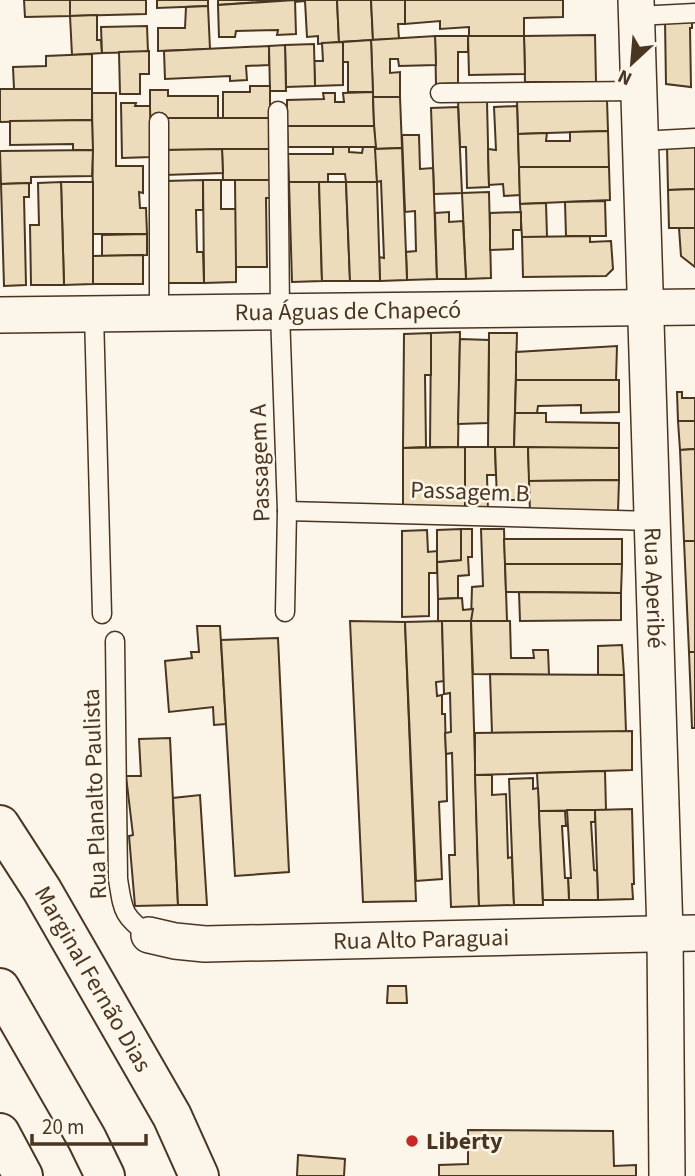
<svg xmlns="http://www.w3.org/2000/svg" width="695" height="1176" font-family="'Source Sans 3',sans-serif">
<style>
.building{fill:#ecdcbc;stroke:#4a3520;stroke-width:2}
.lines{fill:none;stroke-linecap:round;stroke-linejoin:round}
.lane-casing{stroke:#4a3520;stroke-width:21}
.street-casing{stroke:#4a3520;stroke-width:38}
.highway-casing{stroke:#4a3520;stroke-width:42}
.lane{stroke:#fbf6e9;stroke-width:18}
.street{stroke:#fbf6e9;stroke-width:35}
.highway{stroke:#fbf6e9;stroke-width:38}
.poi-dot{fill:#c62828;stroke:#fbf6e9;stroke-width:2.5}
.labels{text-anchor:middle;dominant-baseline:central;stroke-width:5;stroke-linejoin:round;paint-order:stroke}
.street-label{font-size:24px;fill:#4a3520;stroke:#fbf6e9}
.poi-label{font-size:24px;font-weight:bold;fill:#4a3520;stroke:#fbf6e9;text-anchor:start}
</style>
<rect width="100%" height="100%" fill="#fbf6e9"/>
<g class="building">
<path d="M24 0H70V16L25 17Z"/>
<path d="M70 0H146V14L70 16Z"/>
<path d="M157 0H208V6L157 8Z"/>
<path d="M218 0H289L218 5Z"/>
<path d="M295 0H337L339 42 318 44V36L307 37 305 1 295 2Z"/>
<path d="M295 0 296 34 277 35 278 30 236 31 235 37H219L218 5Z"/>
<path d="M337 0H371L373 40 339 42Z"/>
<path d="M371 0H405V24H398L399 39 373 40Z"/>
<path d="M405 0H563V17L524 18V36H469V27L440 29V21L405 24Z"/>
<path d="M208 6 210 49 158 51V28H185L186 7Z"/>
<path d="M97 15V40H101L102 53 72 55 70 16Z"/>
<path d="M692 20V28H690L691 87 666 84 665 21Z"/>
<path d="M147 26 148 52 102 53 101 27Z"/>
<path d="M595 35 596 82H525L524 36Z"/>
<path d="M435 36H468V52H458V83L436 84Z"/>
<path d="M435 36 436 65 399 66 398 59H390V73L400 72V97H373L371 40Z"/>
<path d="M468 36H524L525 74 469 75Z"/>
<path d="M371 40 373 92H348V62H343V42Z"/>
<path d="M343 42V85L315 86 314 61H323L322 43Z"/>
<path d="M314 44 315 86 286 87 285 45Z"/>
<path d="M285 45 286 91H270L269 46Z"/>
<path d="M269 46V65L246 66 247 80 230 81V76L165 79 164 51Z"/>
<path d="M149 51V74H140V94H120L119 52Z"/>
<path d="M92 54V89H14L13 67 46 66V56Z"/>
<path d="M250 86H270V118H223V92H250Z"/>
<path d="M0 89H92V120L0 122Z"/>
<path d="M150 90H168V96H218V118H150Z"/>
<path d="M373 92 374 126H287V100L324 99 323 93H335V102H344L343 93Z"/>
<path d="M92 93H116V166H143V193L139 192 140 208H146L147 234H93Z"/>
<path d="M373 97H400L402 148 375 149Z"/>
<path d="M607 100 608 131 518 134 517 101Z"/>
<path d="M458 101H487L489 187 467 188 466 147H460Z"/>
<path d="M121 103H136L135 106H150L151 157 122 158Z"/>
<path d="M517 106 520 195 504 196 503 184 489 185 488 149 496 150 494 107Z"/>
<path d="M458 107 462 193 434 194 431 108Z"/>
<path d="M163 118H270V149L164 150Z"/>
<path d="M92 120 93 150H73V144L10 145V121Z"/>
<path d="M287 126H374L376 147H288Z"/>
<path d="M608 131 609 167H519L518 134 547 133 546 141H570V132Z"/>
<path d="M402 135H419L420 169 433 168 437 279 407 280 406 252 416 251 415 211 405 212Z"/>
<path d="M695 146V189L668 190 667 147Z"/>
<path d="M333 147H349V152L362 153 363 147H376L377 182H346L345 174H328V182H289L288 154H333Z"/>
<path d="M402 148 407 280 380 281 379 257 384 258 381 181 377 182 375 149Z"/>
<path d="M222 149H270L271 180H223Z"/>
<path d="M222 149 223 173 165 175 164 150Z"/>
<path d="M93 150 92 176 31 177V183L1 184 0 151Z"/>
<path d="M519 167H609L610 200 520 204Z"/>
<path d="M203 180H221V209H236V282L204 283Z"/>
<path d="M203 180V210H196L197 252H203L204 283H168L165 181Z"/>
<path d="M235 180H271V198H266L267 267H236Z"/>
<path d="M61 182H93V284L64 285Z"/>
<path d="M61 182 64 285H31L30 225H39L38 183Z"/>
<path d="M289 182H319L322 281 292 282Z"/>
<path d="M319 182H346L350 281H322Z"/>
<path d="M346 182H377L380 281H350Z"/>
<path d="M29 183V197H24L26 285 4 286 1 184Z"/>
<path d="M695 189V228H669L668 190Z"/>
<path d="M489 192 491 278 466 279 462 193Z"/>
<path d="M605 201 606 236H566L565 202Z"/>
<path d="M546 203 547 237H522L520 204Z"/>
<path d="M449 212V222L463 221 466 279H437L435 213Z"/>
<path d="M521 212V230H513V249L490 250V213Z"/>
<path d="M679 228H695V267L681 256Z"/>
<path d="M147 234V255L102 256V235Z"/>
<path d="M590 236V242L611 241 613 269 606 276 523 277 522 237Z"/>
<path d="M143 255V284H93V256Z"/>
<path d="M460 332 458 447H430L431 333Z"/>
<path d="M431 333V375H425L426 447 403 448 404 334Z"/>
<path d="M489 333H517L514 448 488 447Z"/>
<path d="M460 339 489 340 488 423 458 424Z"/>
<path d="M617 346 616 380H516V352Z"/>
<path d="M516 380H619V412L581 413V405L538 406 537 413H515Z"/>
<path d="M677 392H682V398H695V421H678Z"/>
<path d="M515 413H546V422L619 423V448H514Z"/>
<path d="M678 421H695V449L680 450Z"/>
<path d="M465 447V512L403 513V448Z"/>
<path d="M465 447H495L496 475H487L488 512H465Z"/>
<path d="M495 447H528L530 500H497Z"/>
<path d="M528 447 619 448V480L529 481Z"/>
<path d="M695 449V541H684L680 450Z"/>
<path d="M619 480 618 511 530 512 529 481Z"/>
<path d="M461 529H472V557H468L469 575 458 576V598L438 599 437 562 461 560Z"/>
<path d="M461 529V560L437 562V530Z"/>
<path d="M481 529H504L507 621H471L472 587 483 586Z"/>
<path d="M427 530 428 552 437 551V573H429V616L402 617V531Z"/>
<path d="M504 539H622V564H505Z"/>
<path d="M684 541H695V652H689Z"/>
<path d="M505 564H622L621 593 506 592Z"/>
<path d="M519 592 621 593V620L520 621Z"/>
<path d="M462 598 463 610 473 609 471 621H438V599Z"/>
<path d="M350 621 405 622 416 901 363 902Z"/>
<path d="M442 621 444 681 436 682 437 696 442 695V714H445L446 754 447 801 439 802 442 879 416 881 405 622Z"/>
<path d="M442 621H471L479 906 451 907 449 855H455L452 753 446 754 445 733 451 732 450 693 444 694Z"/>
<path d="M471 621H510L511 658H534L533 650H548L549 675 473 674Z"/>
<path d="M197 626H220L226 724 214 725 213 707 169 712 165 661 192 658 191 652H199Z"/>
<path d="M278 638 289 872 235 876 221 640Z"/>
<path d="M622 645 624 675H598V646Z"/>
<path d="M689 652H695V728H692Z"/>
<path d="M490 674 624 675 626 732 492 733Z"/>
<path d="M632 731V770L475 775V733Z"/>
<path d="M170 738 178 905 135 906 129 836 133 835 126 776H141L139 739Z"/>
<path d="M605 771 606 810 539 811 537 773Z"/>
<path d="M475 775H492V795L506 794 508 858 512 857 514 905 479 906Z"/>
<path d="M533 778V789L538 788 543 905H514L509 779Z"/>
<path d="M200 795 207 905H178L173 798Z"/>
<path d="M632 809 634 884H632L633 899 598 900 595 810Z"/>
<path d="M567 810H595V822H591L594 870 597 871 598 900H569L568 878H571Z"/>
<path d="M539 811H565L566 826H562L565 878H568L569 900H543Z"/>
<path d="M388 986H406L407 1003H387Z"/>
<path d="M468 1130 613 1131 614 1166 636 1165V1176H439V1165L468 1164Z"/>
<path d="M298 1155 345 1159 344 1176H297Z"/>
</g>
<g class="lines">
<g class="lane-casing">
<g id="lane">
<path d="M637 16 695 13"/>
<path d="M440 93 639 91"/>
<path d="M278 111 280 313 287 511 285 612"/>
<path d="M159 122V314"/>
<path d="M640 141 695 138"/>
<path d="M94 314 102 614"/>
<path d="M287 511 652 521"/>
<path d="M115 641 118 879C123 910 122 916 149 935"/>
</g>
</g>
<g class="street-casing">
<g id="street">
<path id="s1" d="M636 0 665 933 667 1176"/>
<path id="s2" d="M0 315 695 307"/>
<path id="s3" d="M149 935 175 941 205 944 695 933"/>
</g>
</g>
<g class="highway-casing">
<g id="highway">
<path id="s4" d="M0 825 42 890 172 1116 199 1176"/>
<path d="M0 988 87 1139 105 1176"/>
<path d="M0 1133 23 1176"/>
</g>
</g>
<use href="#lane" class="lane"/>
<use href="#street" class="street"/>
<use href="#highway" class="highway"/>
</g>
<circle class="poi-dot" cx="412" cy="1141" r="7"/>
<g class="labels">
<g class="street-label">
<text stroke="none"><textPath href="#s2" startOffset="348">Rua Águas de Chapecó</textPath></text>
<text transform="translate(260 463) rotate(-92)">Passagem A</text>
<text transform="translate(470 492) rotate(2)">Passagem B</text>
<text stroke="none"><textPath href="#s1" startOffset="588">Rua Aperibé</textPath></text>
<text transform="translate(95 794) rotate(-92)">Rua Planalto Paulista</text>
<text stroke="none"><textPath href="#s3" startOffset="273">Rua Alto Paraguai</textPath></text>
<text stroke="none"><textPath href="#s4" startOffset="180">Marginal Fernão Dias</textPath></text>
</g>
<g class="poi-label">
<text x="426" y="1141">Liberty</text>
</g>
</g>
<g transform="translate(632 63) rotate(206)" stroke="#fbf6e9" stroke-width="5" paint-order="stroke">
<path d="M0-5L12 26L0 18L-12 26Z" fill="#4a3520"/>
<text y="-10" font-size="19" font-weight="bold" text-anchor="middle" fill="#4a3520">N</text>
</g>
<path d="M32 1134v10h114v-10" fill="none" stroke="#4a3520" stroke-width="3.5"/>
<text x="42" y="1134" font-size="21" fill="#4a3520" stroke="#fbf6e9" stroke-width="5" paint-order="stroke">20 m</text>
</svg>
